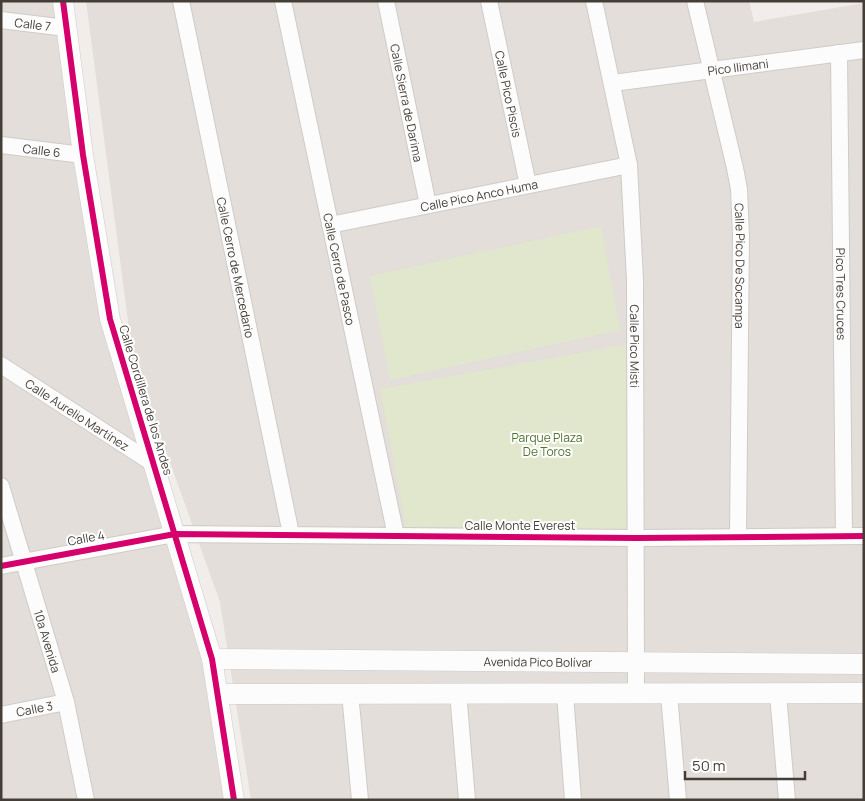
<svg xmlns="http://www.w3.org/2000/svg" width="865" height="801" font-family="Manrope,sans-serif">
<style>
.residential{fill:#e3ded9}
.green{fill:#e0e7cd}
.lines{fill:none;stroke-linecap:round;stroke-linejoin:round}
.minor-casing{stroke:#cecbc8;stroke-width:18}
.tertiary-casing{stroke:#cecbc8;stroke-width:21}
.minor{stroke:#fdfcfc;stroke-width:16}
.tertiary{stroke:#fdfcfc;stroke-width:20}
.cycleway-casing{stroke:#fff;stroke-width:9}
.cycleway{stroke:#d6006c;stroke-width:6}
.labels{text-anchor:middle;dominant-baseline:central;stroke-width:4;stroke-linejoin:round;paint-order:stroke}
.street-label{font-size:12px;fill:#453e37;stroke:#fff}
.park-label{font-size:12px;fill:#507131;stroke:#fff}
</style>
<rect width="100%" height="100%" fill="#f0edea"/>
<g class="residential">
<path d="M1 1H66L113 355 218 698 232 800H1Z"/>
<path d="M86 1H749L754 22 864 3V800H251L220 602 133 359Z"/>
</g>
<g class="green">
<path d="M601 226 620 330 390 380 370 276Z"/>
<path d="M635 343 633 529 406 527 380 389Z"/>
</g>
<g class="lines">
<g class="minor-casing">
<g id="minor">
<path id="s1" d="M181 1 291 534"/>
<path id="s2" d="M283 1 396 536"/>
<path id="s3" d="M386 1 428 205"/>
<path id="s4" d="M489 1 528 185"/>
<path id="s5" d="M594 1 629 165 635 280 636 693"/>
<path id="s6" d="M695 1 735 168 739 189 741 236 738 536"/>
<path id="s7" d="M1 20 66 28"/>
<path id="s8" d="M839 53 844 536"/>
<path id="s9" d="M613 83 864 50"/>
<path id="s10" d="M1 145 83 155"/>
<path id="s11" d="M330 225 629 165"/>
<path id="s12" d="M1 365 154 464"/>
<path id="s13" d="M1 486 66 702 86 800"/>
<path d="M1 566 175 534 637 538 864 536"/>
<path d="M458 692 467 800"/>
<path d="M350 693 360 800"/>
<path d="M565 694 573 800"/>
<path d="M669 694 678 800"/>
<path d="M778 694 787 800"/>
<path id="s14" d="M1 715 66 702"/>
</g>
</g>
<g class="tertiary-casing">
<g id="tertiary">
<path d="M63 1 83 155 110 319 212 659 234 800"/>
<path id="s15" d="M212 659 864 664"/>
<path d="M219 694 864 693"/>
</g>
</g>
<use href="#minor" class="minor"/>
<use href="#tertiary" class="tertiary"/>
<g class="cycleway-casing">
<g id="cycleway">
<path d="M63 1 83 155 110 319 212 659 234 800"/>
<path d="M1 566 175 534 637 538 864 536"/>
</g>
</g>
<use href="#cycleway" class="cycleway"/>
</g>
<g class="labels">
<g class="street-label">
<text stroke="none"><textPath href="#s7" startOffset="32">Calle 7</textPath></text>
<text stroke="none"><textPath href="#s9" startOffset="126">Pico Ilimani</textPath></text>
<text stroke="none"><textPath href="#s4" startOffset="95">Calle Pico Piscis</textPath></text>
<text stroke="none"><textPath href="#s3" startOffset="104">Calle Sierra de Darima</textPath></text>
<text stroke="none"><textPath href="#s10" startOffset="41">Calle 6</textPath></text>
<text stroke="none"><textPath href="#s11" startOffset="152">Calle Pico Anco Huma</textPath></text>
<text stroke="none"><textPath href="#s6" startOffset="270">Calle Pico De Socampa</textPath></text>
<text stroke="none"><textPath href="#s1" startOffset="272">Calle Cerro de Mercedario</textPath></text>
<text stroke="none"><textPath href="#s2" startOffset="274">Calle Cerro de Pasco</textPath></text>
<text stroke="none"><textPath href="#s8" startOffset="241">Pico Tres Cruces</textPath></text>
<text stroke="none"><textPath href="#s5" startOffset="349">Calle Pico Misti</textPath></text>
<text transform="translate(146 400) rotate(73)">Calle Cordillera de los Andes</text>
<text stroke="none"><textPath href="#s12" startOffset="91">Calle Aurelio Martínez</textPath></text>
<text x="520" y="525">Calle Monte Everest</text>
<text transform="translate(86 538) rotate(-10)">Calle 4</text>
<text stroke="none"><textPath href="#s13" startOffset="162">10a Avenida</textPath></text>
<text stroke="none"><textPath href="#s15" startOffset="326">Avenida Pico Bolívar</textPath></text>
<text stroke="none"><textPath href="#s14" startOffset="34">Calle 3</textPath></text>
</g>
<g class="park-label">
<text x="547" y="437">Parque Plaza<tspan x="547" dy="14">De Toros</tspan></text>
</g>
</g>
<rect width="865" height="801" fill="none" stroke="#453e37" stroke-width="5"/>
<path d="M685 771v8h120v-8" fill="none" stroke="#453e37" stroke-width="2.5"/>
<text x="692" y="771" font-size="15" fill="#453e37" stroke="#ffffff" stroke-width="4" paint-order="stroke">50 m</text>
</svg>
